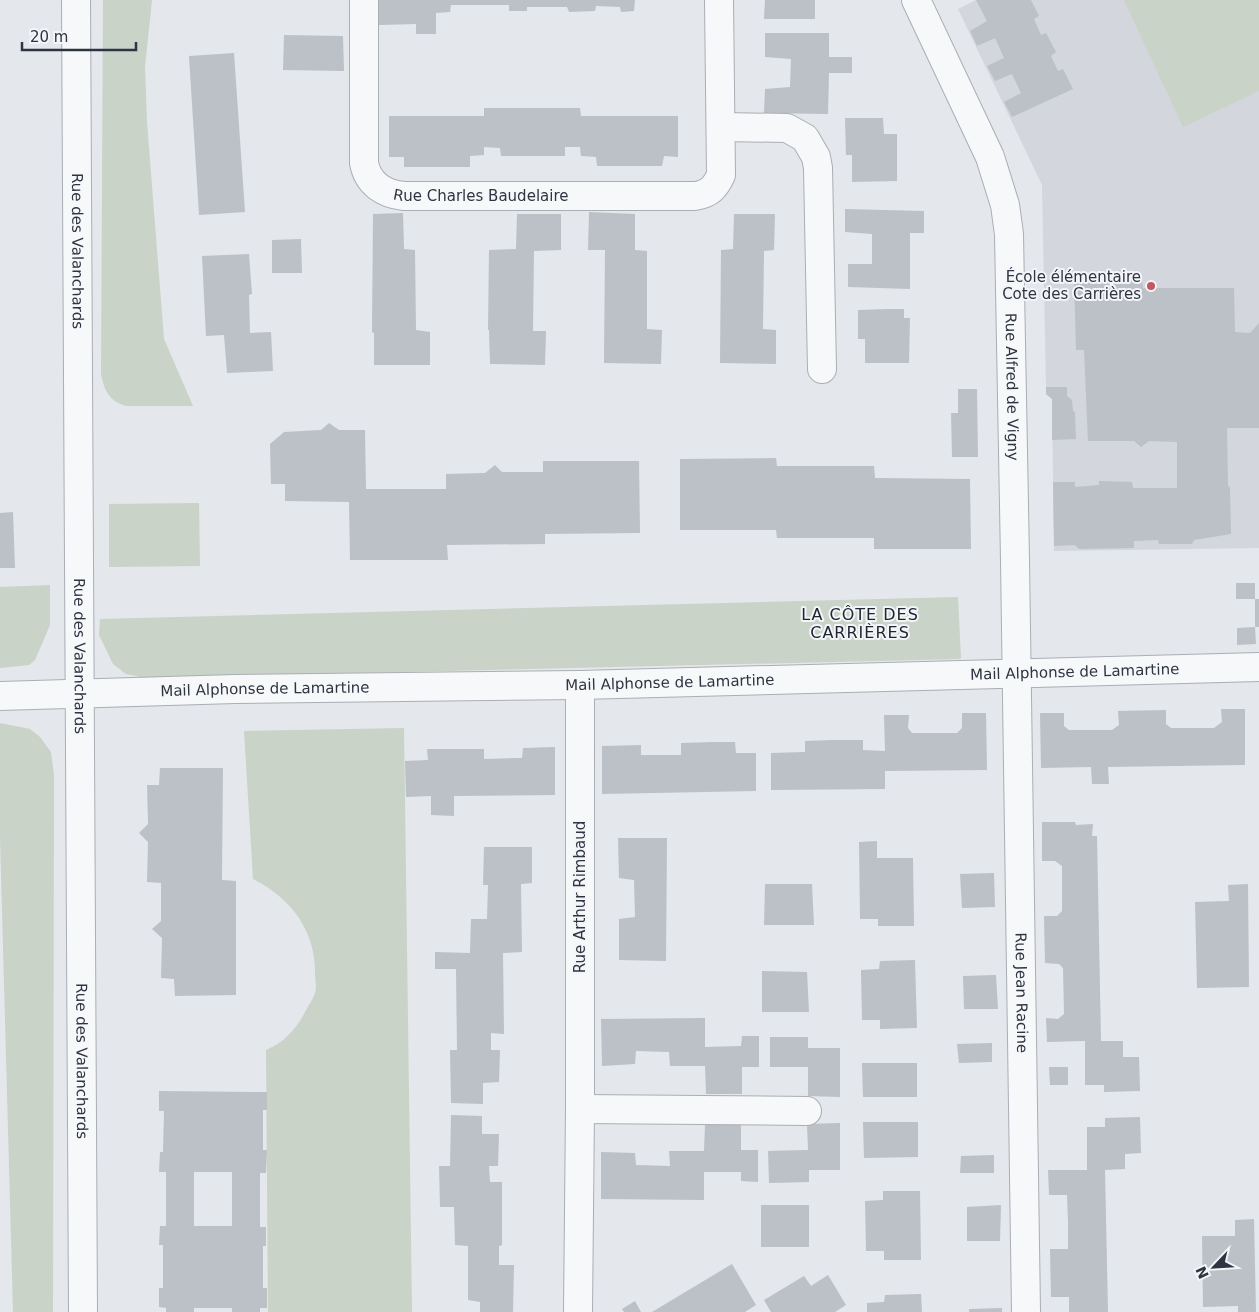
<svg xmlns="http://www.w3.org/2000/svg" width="1259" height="1312" font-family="'DejaVu Sans',sans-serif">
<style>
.built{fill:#d3d6dc}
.green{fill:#c9d3c7}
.building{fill:#bcc0c7;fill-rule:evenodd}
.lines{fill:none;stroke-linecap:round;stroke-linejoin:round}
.minor-casing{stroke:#aaaeb5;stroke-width:30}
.minor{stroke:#f7f8f9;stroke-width:28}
.poi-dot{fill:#c05964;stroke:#f4f5f8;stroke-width:2}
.labels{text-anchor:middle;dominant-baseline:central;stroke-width:4;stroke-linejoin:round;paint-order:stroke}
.street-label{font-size:15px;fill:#2e3441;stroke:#f4f5f8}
.poi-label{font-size:15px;fill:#2e3441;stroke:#f4f5f8;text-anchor:end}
.neighbourhood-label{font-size:16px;letter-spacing:1px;fill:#202532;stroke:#f4f5f8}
</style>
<rect width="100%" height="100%" fill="#e4e7eb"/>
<path class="built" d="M976 0H1259V548L1054 551 1052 399 1046 394V387L1042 185 958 9Z"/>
<g class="green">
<path d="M103 0H152L145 67 147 122 164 339 193 406H126C109 401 104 390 101 374Z"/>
<path d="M1124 0H1259V91L1183 127Z"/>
<path d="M199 503 200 566 109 567V504Z"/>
<path d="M50 585V625L35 660 29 665 0 668V587Z"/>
<path d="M958 597 961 659 145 678 126 674 113 664 99 635 100 619Z"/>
<path d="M0 723 30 729 40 737 51 752 54 775 53 1312H13L0 837Z"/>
<path d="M404 728 412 1312H268L266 1050C284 1043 298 1027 306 1010 309 1005 313 999 315 993 317 987 315 980 315 974 316 931 291 898 253 879L244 731Z"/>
</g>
<g class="building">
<path d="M379 0H635L634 11 621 12 620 7 596 6 595 11 569 12 567 7H527V11H509V5H451L450 12 436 13V34H416V24L379 25Z"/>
<path d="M765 0H815V19H764Z"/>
<path d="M976 0H1031L1039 16 1034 19 1041 35 1046 33 1056 52 1051 56 1058 71 1063 69 1073 89 1012 117 1004 102 1021 93 1012 74 995 81 987 66 1004 58 995 38 977 46 970 31 987 21Z"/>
<path d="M765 33H829V57H852V73H829L828 114 764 113 765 89 790 87 791 59 765 57Z"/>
<path d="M284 35 343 36 344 71 283 70Z"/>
<path d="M234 53 245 212 199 215 189 56Z"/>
<path d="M484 108H580L581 116H678V157L664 156 662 166H597L596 157 581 156 580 147H565V156H501L500 148 484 147V155L470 156V167H404V157H389V116H484Z"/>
<path d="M845 118H883L884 134H897V181L852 182V155H846Z"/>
<path d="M845 209 924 211V233H910V289L848 287V264H872V234L845 232Z"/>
<path d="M589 212 635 214V250L647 251V329L662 330 661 364 604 363 605 250H588Z"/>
<path d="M403 213 404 249 415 250 416 330 430 332V365H374V333L372 332 373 214Z"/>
<path d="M517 214H561V250L534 251 533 331H546L545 365 490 364 489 330H488L489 250 516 249Z"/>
<path d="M734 214H775L774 250 764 251 763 329 776 330V364L720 363 721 250 733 249Z"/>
<path d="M301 239 302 273H272V240Z"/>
<path d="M249 254 252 294 249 295 250 333 271 332 273 371 227 373 224 335 206 336 202 256Z"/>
<path d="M1074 280H1142L1143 288H1234L1235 332 1250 333 1259 323V428H1227L1228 485 1230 488 1231 534 1194 540 1192 544H1159L1158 540 1134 541V548L1079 549 1075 545 1054 546 1053 482H1075V487L1099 485V481L1132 482 1133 488H1177V442L1149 441 1141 447 1134 441H1088L1084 350H1076Z"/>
<path d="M889 309H904V318H910L909 363H865V339H858V310Z"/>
<path d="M1046 387H1067V396L1072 400 1073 411 1075 412 1076 439 1052 440V399L1046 394Z"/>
<path d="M958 389H977L978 457H952L951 413H958Z"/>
<path d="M329 423 339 430H365L366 489H446V474L485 473 495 465 502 472H543V461H639L640 533 545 534V544L447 545 448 560H350L349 502 285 501V484H271L270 444 284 432 321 430Z"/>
<path d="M776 458 777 466H874L875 478 970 479 971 549H874V538H777L776 530H680V459Z"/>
<path d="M13 512 15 568H0V513Z"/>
<rect x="1236" y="583" width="19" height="16"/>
<rect x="1255" y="599" width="4" height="28"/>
<path d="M1255 627 1256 644 1237 645V628Z"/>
<path d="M1221 709H1245V765L1108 767 1109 784H1092L1091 767 1041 768 1040 713H1064V726L1069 730H1112L1119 725 1118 711 1166 710V724L1171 728H1214L1222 722Z"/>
<path d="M962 713H986L987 770 885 771V789L771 790V753L805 752V741L832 740H863V750L885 751 884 715H909L908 728 912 733H957L962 728Z"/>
<path d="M713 742H735L736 753H756V791L602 794V746L641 745V755H681V743Z"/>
<path d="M555 747V795L454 796V816L431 815V796L406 797 405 761 428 760 427 749H484V759L522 758 523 748Z"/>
<path d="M160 768H223L222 880 236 881V995L175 996 174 979 161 978 162 938 152 929 161 921V883L147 882 148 842 139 833 148 824 147 785H159Z"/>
<path d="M1042 822H1075L1076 825 1093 824 1092 836H1097L1101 1041H1123V1057H1139L1140 1091 1104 1092V1085H1085V1041L1047 1042 1046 1018 1058 1019 1064 1014 1063 968 1059 964 1045 963 1044 916H1057L1062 911V866L1055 861H1042Z"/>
<path d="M618 838H667L666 961 619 960V919L635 917 634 880 619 878Z"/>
<path d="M877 841V858H913L914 926H878V919H860L859 842Z"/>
<path d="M484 847H532V883L521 884 522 952 503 953 504 1034 491 1033V1050H500L499 1082 483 1083V1104L451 1103 450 1050H457L456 969H435V952L470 953 471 919H487L488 885H483Z"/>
<path d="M994 873 995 907 962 908 960 874Z"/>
<path d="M765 884H812L814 925H764Z"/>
<path d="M1248 884 1249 987 1197 988 1195 902 1229 901 1228 885Z"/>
<path d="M915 960 917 1028 880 1029V1020H862L861 970 879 969 880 961Z"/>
<path d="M762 971 807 972 809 1012H762Z"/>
<path d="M996 975 998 1009H964L963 976Z"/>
<path d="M705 1018V1047L741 1046 742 1036H759V1067H742V1094H706L705 1066H670L669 1052 636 1051 635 1064 602 1066 601 1019Z"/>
<path d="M770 1037H808V1048H840V1097L808 1096V1067H770Z"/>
<path d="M992 1043V1062L959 1063 957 1044Z"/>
<path d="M862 1063H917V1097H863Z"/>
<path d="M1049 1067H1068V1085H1050Z"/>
<path d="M159 1091 267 1092V1110H263V1150H267L266 1173H260V1227H266V1246H263V1288H267V1308H260V1312H232V1308H194V1312H166V1308L159 1307V1288H163V1245H159L160 1226H166V1172H159L160 1152H163L164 1111H159ZM194 1172H232V1226H194Z"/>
<path d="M451 1115 482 1116V1134H499L498 1166H489L490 1182H502V1245L499 1246V1265H514L513 1312H480V1302L468 1300V1246L455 1245 454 1207H440L439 1166H450Z"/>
<path d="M1140 1117 1141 1153 1125 1154V1169L1105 1170 1108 1312H1069V1297H1051L1050 1249H1068V1222L1067 1195H1049L1048 1170H1087V1127H1105V1118Z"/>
<path d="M863 1122H918V1157L864 1158Z"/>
<path d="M840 1123V1170H809V1182L769 1183 768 1151 808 1150 807 1124Z"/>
<path d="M741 1124V1150H758V1182L741 1181V1172H704V1200L601 1199V1152L635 1153 636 1165 670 1166 669 1151H704L705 1125Z"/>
<path d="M994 1155V1173H960L961 1156Z"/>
<path d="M883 1191H920L921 1260H884V1251H866L865 1201 883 1200Z"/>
<rect x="761" y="1205" width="48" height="42"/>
<path d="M1001 1205 1000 1241H967V1207Z"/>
<path d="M1254 1219 1256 1312H1238V1306L1203 1307 1202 1236H1235V1220Z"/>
<path d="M732 1264 756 1305 745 1312H652Z"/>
<path d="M828 1275 846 1305 835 1312H771L764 1300 804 1276 811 1286Z"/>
<path d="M921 1294 922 1312H867V1303L884 1302 885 1295Z"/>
<path d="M635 1301 641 1312H624L622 1309Z"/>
<path d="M1002 1308V1312H969V1309Z"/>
</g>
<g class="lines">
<g class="minor-casing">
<g id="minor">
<path id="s1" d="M76 0 83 1312"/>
<path id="s2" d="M364 0V163C368 184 384 194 404 196H695C709 194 715 188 721 175L719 0"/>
<path id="s3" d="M916 0 990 157 1005 205 1009 234 1015 560 1026 1312"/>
<path d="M721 127 787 128 805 138 816 157 818 168 822 369"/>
<path id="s4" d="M0 696 235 689 580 685 1259 667"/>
<path d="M580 1109 807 1111"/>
<path d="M578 1312 580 1109V685"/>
</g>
</g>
<use href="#minor" class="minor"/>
</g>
<circle class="poi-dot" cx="1151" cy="286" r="5"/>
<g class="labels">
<g class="street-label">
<text stroke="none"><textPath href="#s2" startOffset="296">Rue Charles Baudelaire</textPath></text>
<text stroke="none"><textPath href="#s1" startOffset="251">Rue des Valanchards</textPath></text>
<text stroke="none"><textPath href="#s3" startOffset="406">Rue Alfred de Vigny</textPath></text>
<text stroke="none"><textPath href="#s1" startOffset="656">Rue des Valanchards</textPath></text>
<text stroke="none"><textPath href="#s4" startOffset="1075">Mail Alphonse de Lamartine</textPath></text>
<text stroke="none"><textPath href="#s4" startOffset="670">Mail Alphonse de Lamartine</textPath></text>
<text stroke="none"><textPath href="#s4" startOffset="265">Mail Alphonse de Lamartine</textPath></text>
<text transform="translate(580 897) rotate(-90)">Rue Arthur Rimbaud</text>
<text stroke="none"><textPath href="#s3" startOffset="1012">Rue Jean Racine</textPath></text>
<text stroke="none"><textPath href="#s1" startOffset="1061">Rue des Valanchards</textPath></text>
</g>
<g class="poi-label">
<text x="1141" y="277">École élémentaire<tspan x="1141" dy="17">Cote des Carrières</tspan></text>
</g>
<g class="neighbourhood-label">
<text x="860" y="614">LA CÔTE DES<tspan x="860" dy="18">CARRIÈRES</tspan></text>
</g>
</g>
<g transform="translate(1214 1267) rotate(245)" stroke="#f4f5f8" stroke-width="4" paint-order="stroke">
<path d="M0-4L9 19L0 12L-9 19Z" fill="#2e3441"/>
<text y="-8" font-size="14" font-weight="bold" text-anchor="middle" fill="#2e3441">N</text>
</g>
<path d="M22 42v8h114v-8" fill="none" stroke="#2e3441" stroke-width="2.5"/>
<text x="30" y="42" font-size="15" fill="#2e3441" stroke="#f4f5f8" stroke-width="4" paint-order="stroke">20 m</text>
</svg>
